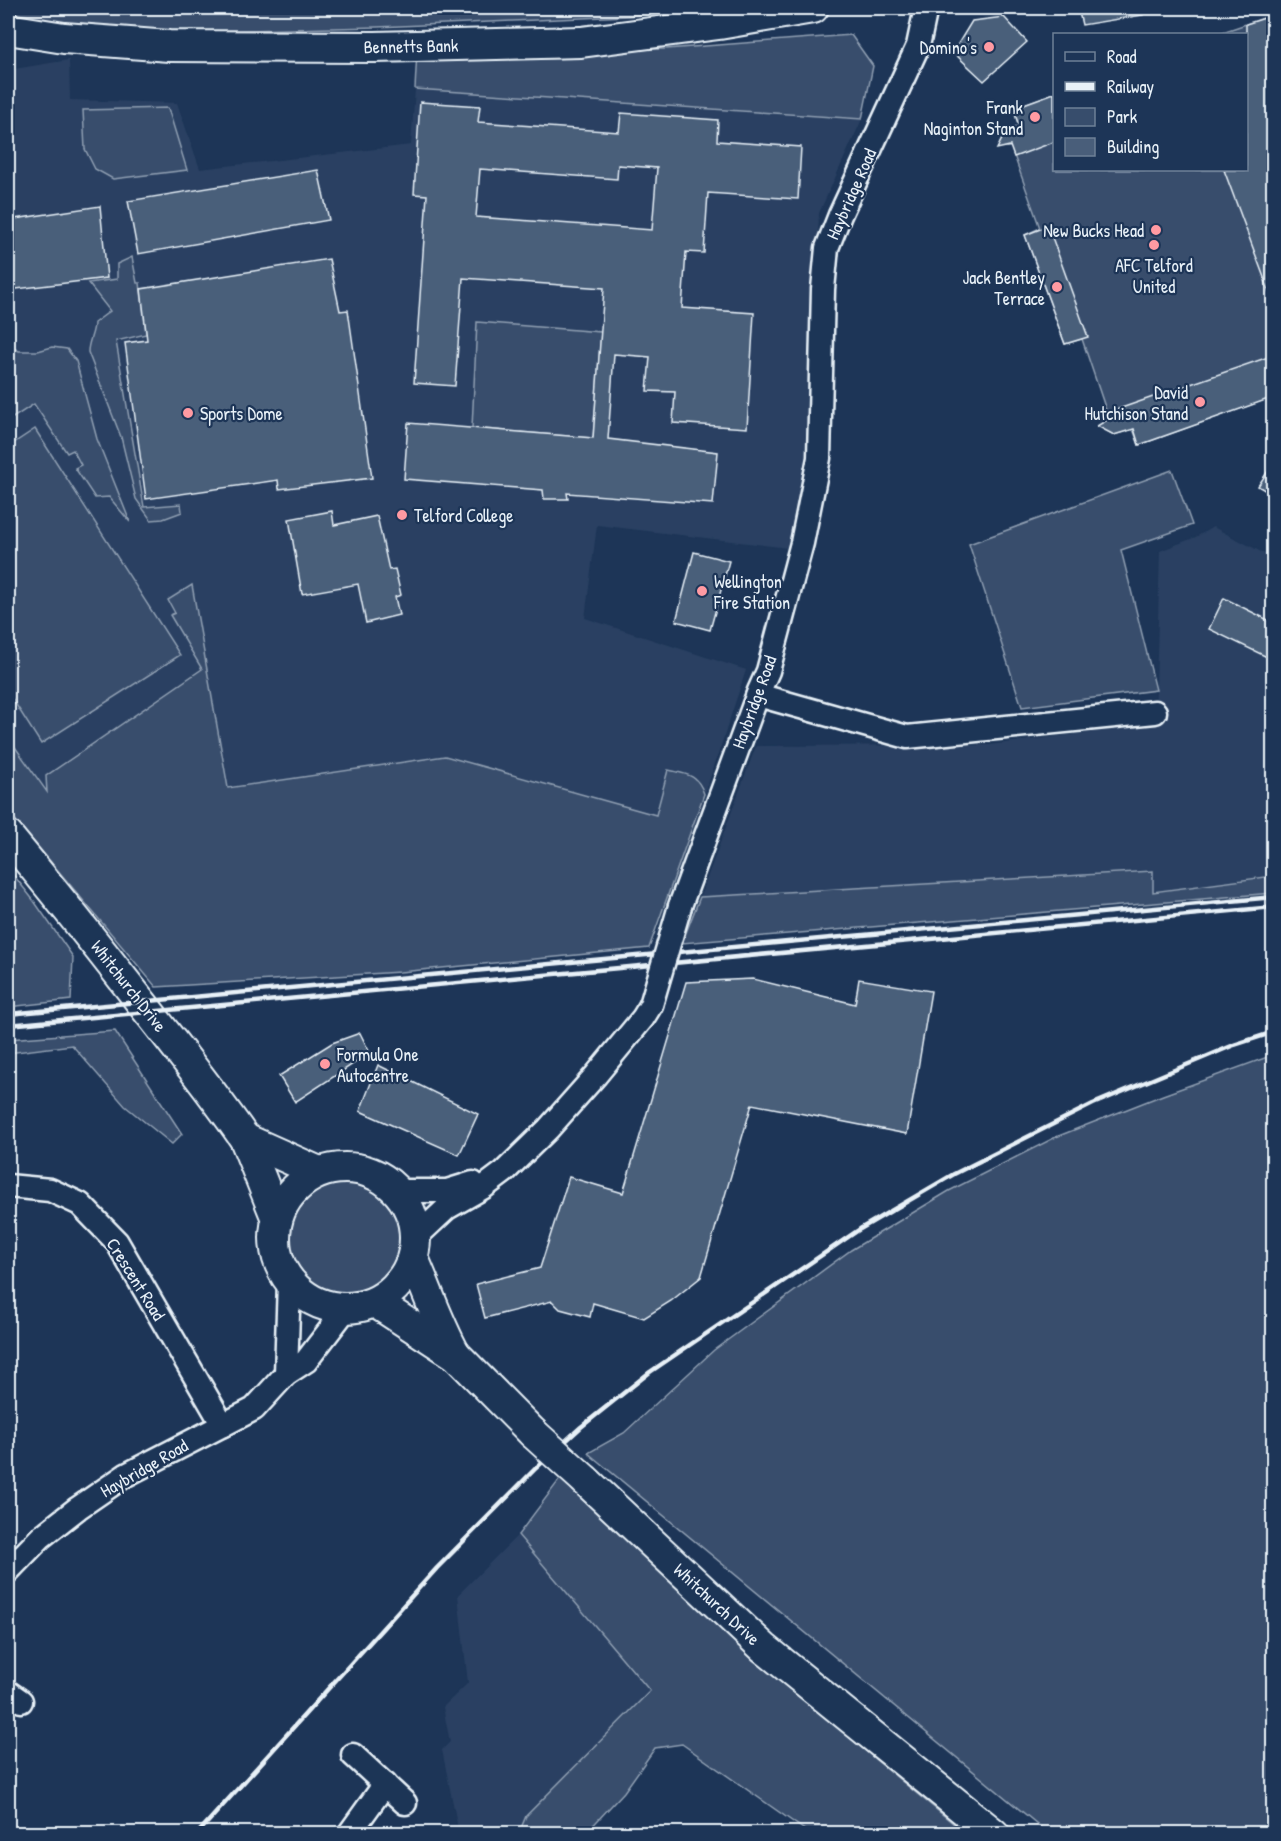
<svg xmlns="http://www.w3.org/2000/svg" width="1281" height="1841" font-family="'Patrick Hand',sans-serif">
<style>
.built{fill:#2a4162}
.green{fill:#374d6c;stroke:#909fb2;stroke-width:1.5}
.building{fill:#495e7a;stroke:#e8f1f8;stroke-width:1.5;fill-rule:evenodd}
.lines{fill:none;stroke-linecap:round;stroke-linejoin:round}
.minor-casing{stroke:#e8f1f8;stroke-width:27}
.major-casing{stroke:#e8f1f8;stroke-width:34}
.minor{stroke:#1d3557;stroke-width:22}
.major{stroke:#1d3557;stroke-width:30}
.rail{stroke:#e8f1f8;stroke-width:4.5}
.minor-bridge-casing{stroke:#e8f1f8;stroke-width:27;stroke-linecap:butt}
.major-bridge-casing{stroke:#e8f1f8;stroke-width:34;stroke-linecap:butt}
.minor-bridge{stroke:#1d3557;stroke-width:22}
.major-bridge{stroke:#1d3557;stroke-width:30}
.poi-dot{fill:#ff9aa2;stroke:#1d3557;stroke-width:2}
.labels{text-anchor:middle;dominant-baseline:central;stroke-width:4.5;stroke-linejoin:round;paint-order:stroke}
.street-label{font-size:18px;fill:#e8f1f8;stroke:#1d3557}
.poi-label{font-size:18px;fill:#e8f1f8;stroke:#1d3557;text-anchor:end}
</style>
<rect width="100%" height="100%" fill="#1d3557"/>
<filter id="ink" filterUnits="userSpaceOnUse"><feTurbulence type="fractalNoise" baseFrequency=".0167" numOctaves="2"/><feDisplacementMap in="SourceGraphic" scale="12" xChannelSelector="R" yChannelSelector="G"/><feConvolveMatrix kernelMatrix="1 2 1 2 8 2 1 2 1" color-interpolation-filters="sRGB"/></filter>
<g filter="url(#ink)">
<g class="built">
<path d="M69 60 70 100 177 103 200 169 411 145 415 89 862 119 819 213 808 470 789 548 597 525 585 618 746 670 691 836 47 793 8 737V70Z"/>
<path d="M1213 527 1273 558V876L1153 892V871L700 897 756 746 989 745 1155 724 1160 551 1196 537Z"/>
<path d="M518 1535 650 1691 526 1816 519 1833H459L442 1750 450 1742 443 1707 468 1683 458 1595Z"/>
</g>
<g class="green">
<path d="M8 8H415V10L455 8H702L627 16 377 27 168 32 32 20 8 16Z"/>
<path d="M1272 15 1273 397 1139 445 1133 429 1114 435 1103 429 1104 422 1109 419 1082 339 1065 344 1025 235 1040 228 1011 147H1005L1000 143 1006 131 1019 126 1013 108 1054 93V170H1246V34H1217Z"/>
<path d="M851 35 873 66 862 119 415 89 417 51 666 49Z"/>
<path d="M168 108 187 170 113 179 95 169 85 149 83 110Z"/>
<path d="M132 257 137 283H140L146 334 116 341 144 507 181 504 182 512 163 519 151 520 136 499 121 437 88 352C88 341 94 334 94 323L110 311 88 283 117 279V264Z"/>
<path d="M477 322 601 332 593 438 472 428Z"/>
<path d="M8 345 19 351H38L52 347 67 349 76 361 97 439 130 522 109 497 95 498 75 468 81 465 73 450 67 453 34 404 8 421Z"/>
<path d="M35 429 180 655 41 744 8 692V447Z"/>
<path d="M1172 470 1192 525 1121 550 1156 690 1022 707 969 544Z"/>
<path d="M192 585 228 788 445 756 656 815 668 770C686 774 698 774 704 794L649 948 400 972 156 987 8 811V737L47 792 46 776 202 669 170 615 175 613 168 600Z"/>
<path d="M8 868 34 901 73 957 71 1000 8 1007Z"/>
<path d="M1153 871V892L1273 876V893L682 943 700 897Z"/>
<path d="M115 1031 182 1134 172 1144 125 1106 72 1045 8 1053V1039Z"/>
<path d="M1273 1055V1833H1048L588 1453 624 1433 714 1350 851 1250 949 1191 1056 1137 1163 1095Z"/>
<circle cx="345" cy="1240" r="57"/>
<path d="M560 1479 876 1760 965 1833H809L682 1744 655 1748 624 1792 586 1833H519L526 1816 650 1691 518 1535Z"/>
</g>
<g class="building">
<path d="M1078 8H1142L1143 15 1082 25Z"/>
<path d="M1274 15V299H1272L1224 170H1246V24Z"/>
<path d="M1004 17 1027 42 984 81 953 52 972 21Z"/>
<path d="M1054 93V142L1014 157 1010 146 997 149 1006 131 1019 126 1013 108Z"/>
<path d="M420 102 480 106 478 122 619 132 621 113 718 120 717 141 801 147 798 199 708 193 704 253 686 252 682 308 754 313 747 428 673 423 675 392 647 391 650 357 614 354 608 439 718 452 713 504 567 493 568 499H544L543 490 404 479 408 423 593 438 604 288 463 278 455 386 414 383 427 195 414 194ZM618 165 657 168 652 230 476 217 480 169 617 179Z"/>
<path d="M318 170 329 220 138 254 128 201Z"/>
<path d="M100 206 107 278 8 290V220Z"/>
<path d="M1048 226 1088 337 1065 344 1025 235Z"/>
<path d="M329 259 340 311 348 310 372 478 279 489 278 480 146 499 125 343 147 340 141 289Z"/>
<path d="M1274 355V397L1139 445 1134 429 1114 435 1097 426 1109 419 1107 413Z"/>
<path d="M1274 462V496L1258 486Z"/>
<path d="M332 511 334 525 377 516 389 570 395 569 401 595 395 597 399 615 366 623 358 584 302 594 289 519Z"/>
<path d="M694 552 729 561 710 630 676 621Z"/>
<path d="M1224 598 1274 623V644L1267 657 1209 629Z"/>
<path d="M753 979 855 1004 859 979 931 991 907 1134 752 1104 701 1277 671 1301 644 1318 593 1303 590 1317 560 1309 552 1301 485 1318 476 1284 540 1268 569 1177 623 1193 686 982Z"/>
<path d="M360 1033 370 1053 295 1102 279 1076 332 1043Z"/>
<path d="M378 1065 478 1114 459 1155 360 1111Z"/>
</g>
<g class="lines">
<g class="minor-casing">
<g id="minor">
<path d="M758 695 907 737 1155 712"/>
<path d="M680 906 759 691 768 671 802 543 819 458 823 289 827 248 840 215 918 46 926 8"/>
<path d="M8 1186 50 1190 80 1204 117 1242 223 1425"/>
<path d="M398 1191H447L473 1183"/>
<path d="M416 1237 447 1208 484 1187 504 1172 548 1129 596 1075 643 1018 651 1005"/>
<path d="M286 1374 289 1281"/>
<path d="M8 1571 41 1537 78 1508 126 1475 254 1409 286 1374 306 1361 346 1309"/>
<path d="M8 1692 21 1701"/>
<path d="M353 1755 405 1803"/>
<path d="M349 1834 385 1784"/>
</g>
</g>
<g class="major-casing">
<g id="major">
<path d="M8 29 64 38 169 46 375 47 581 42 719 24 813 8"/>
<path d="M8 836C52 889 95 943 137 997 174 1044 211 1090 245 1139L277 1219"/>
<path d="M245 1139 319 1172"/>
<circle cx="345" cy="1238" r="70"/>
<path d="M413 1258C427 1290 438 1323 455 1354"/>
<path d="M375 1302 456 1355 533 1433"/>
<path d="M585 1480 764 1648 994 1834"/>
</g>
</g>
<use href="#minor" class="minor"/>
<use href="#major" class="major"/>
<g class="rail">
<path d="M8 1014 1274 897"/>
<path d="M8 1025 1274 907"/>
<path d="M197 1834 437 1568 536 1468 581 1427 650 1372 860 1229 954 1174 1093 1104 1234 1045 1274 1032"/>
</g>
<g class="minor-bridge-casing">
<path id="minor-bridge" d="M651 1005 680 906"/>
</g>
<g class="major-bridge-casing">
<path id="major-bridge" d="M533 1433 585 1480"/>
</g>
<use href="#minor-bridge" class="minor-bridge"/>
<use href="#major-bridge" class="major-bridge"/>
</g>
</g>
<g class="poi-dot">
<circle cx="989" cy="47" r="6"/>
<circle cx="1035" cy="117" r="6"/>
<circle cx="1156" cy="230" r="6"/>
<circle cx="1154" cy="245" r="6"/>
<circle cx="1057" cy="287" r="6"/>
<circle cx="1200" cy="402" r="6"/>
<circle cx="188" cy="413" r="6"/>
<circle cx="402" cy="515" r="6"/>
<circle cx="702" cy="591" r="6"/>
<circle cx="325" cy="1064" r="6"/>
</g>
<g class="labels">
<g class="street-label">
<text transform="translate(411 46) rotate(-1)">Bennetts Bank</text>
<text transform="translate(851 194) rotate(-66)">Haybridge Road</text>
<text transform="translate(754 702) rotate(-70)">Haybridge Road</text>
<text transform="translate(129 986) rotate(52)">Whitchurch Drive</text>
<text transform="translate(136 1279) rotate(58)">Crescent Road</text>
<text transform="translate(144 1468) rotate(-30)">Haybridge Road</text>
<text transform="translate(717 1604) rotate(43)">Whitchurch Drive</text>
</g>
<g class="poi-label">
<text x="977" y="47">Domino's</text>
<text x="1023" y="107">Frank<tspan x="1023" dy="21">Naginton Stand</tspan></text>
<text x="1144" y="230">New Bucks Head</text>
<text x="1154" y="265" text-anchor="middle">AFC Telford<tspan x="1154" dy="21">United</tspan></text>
<text x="1045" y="277">Jack Bentley<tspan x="1045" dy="21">Terrace</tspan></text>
<text x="1188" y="392">David<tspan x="1188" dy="21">Hutchison Stand</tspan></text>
<text x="200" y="413" text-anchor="start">Sports Dome</text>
<text x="414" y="515" text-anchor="start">Telford College</text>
<text x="714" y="581" text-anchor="start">Wellington<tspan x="714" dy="21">Fire Station</tspan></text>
<text x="337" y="1054" text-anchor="start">Formula One<tspan x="337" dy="21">Autocentre</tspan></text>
</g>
</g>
<rect width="1281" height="1841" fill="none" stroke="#1d3557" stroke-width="30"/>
<rect x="15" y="15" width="1251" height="1811" fill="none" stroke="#e8f1f8" stroke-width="2" filter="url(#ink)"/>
<rect x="1053" y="33" width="195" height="138" fill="#1d3557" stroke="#6e8097" stroke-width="1.5"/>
<rect x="1065" y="52" width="30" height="9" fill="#1d3557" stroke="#6e8097" stroke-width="1.5"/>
<text x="1107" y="63" font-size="18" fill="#e8f1f8">Road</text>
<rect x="1065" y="82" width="30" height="9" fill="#e8f1f8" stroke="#6e8097" stroke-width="1.5"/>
<text x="1107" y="93" font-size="18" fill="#e8f1f8">Railway</text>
<rect x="1065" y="108" width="30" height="18" fill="#374d6c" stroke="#6e8097" stroke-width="1.5"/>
<text x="1107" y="123" font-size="18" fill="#e8f1f8">Park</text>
<rect x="1065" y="138" width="30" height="18" fill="#495e7a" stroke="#6e8097" stroke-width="1.5"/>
<text x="1107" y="153" font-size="18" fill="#e8f1f8">Building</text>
</svg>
